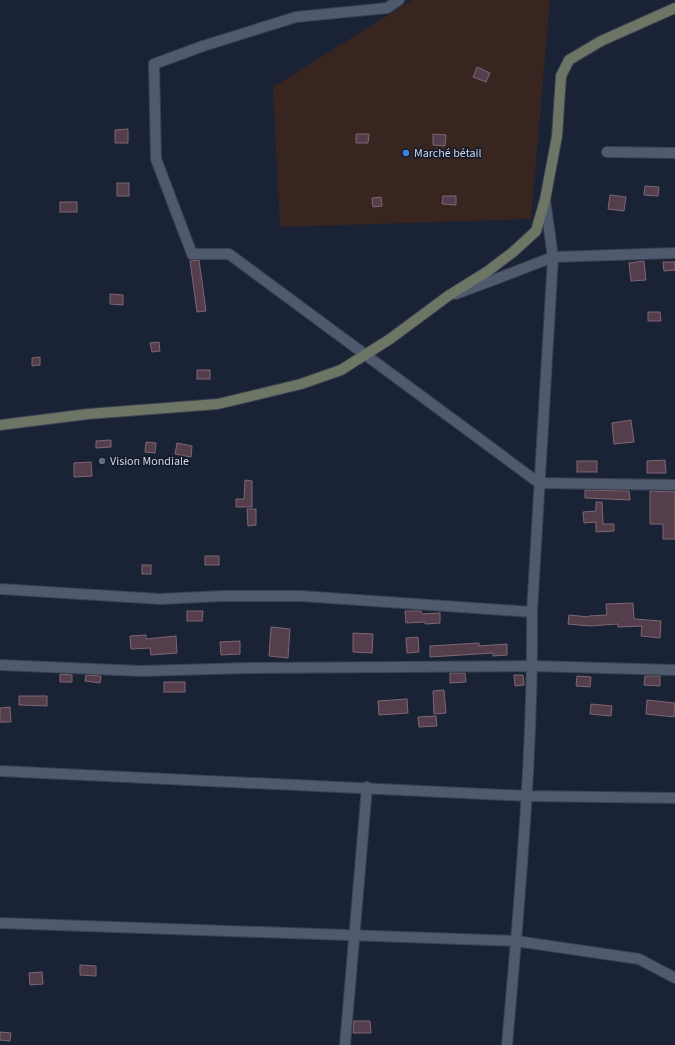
<svg xmlns="http://www.w3.org/2000/svg" width="675" height="1045" font-family="'Source Sans 3',sans-serif">
<style>
.commercial{fill:#382520}
.building{fill:#553e4b;stroke:#7f6674}
.lines{fill:none;stroke-linecap:round;stroke-linejoin:round}
.street-casing{stroke:#3a4050;stroke-width:12}
.secondary-casing{stroke:#3a4050;stroke-width:12}
.street{stroke:#4f5a6f;stroke-width:10}
.secondary{stroke:#6d7564;stroke-width:10}
.shop-dot{fill:#3f7fe0;stroke:#11192b;stroke-width:1.5}
.service-dot{fill:#5c6f8a;stroke:#11192b;stroke-width:1.5}
.labels{text-anchor:middle;dominant-baseline:central;stroke-width:3;stroke-linejoin:round;paint-order:stroke}
.poi-label{font-size:12px;fill:#d0d6e3;stroke:#11192b;text-anchor:start}
</style>
<rect width="100%" height="100%" fill="#1a2335"/>
<path class="commercial" d="M412 0H550L531 219 280 227 273 87Z"/>
<g class="building">
<path d="M477 67 490 73 486 82 473 77Z"/>
<path d="M128 129V143H115V130Z"/>
<path d="M356 134H369L368 143H356Z"/>
<path d="M433 134 446 135 445 146 433 145Z"/>
<rect x="117" y="183" width="12" height="13"/>
<path d="M645 186 659 187 658 196 644 195Z"/>
<path d="M610 195 626 197 624 211 608 209Z"/>
<path d="M443 196H456V205L442 204Z"/>
<path d="M381 197 382 206 373 207 372 198Z"/>
<rect x="60" y="202" width="17" height="10"/>
<path d="M199 260 206 311 197 312 190 261Z"/>
<path d="M644 261 646 280 631 281 629 263Z"/>
<path d="M663 262H675V270L664 271Z"/>
<path d="M110 294 123 295V305L110 304Z"/>
<path d="M648 312H660L661 321H648Z"/>
<path d="M159 342 160 351 152 352 150 343Z"/>
<path d="M40 357V365L32 366V358Z"/>
<rect x="197" y="370" width="13" height="9"/>
<path d="M631 420 634 442 614 444 612 423Z"/>
<path d="M111 440V447L96 448V441Z"/>
<path d="M146 442 156 443 155 453 145 452Z"/>
<path d="M177 443 192 446 191 457 175 454Z"/>
<path d="M665 460 666 473H647V461Z"/>
<rect x="577" y="461" width="20" height="11"/>
<path d="M91 462 92 476 74 477V463Z"/>
<path d="M245 480 252 481V507H236V499H244Z"/>
<path d="M585 490 629 491 630 500 585 498Z"/>
<path d="M650 491 675 492V539H663V524H650Z"/>
<path d="M596 502H602L603 524H614V531L596 532V522L584 523 583 512 596 511Z"/>
<path d="M247 509H256V525L248 526Z"/>
<rect x="205" y="556" width="14" height="9"/>
<rect x="142" y="565" width="9" height="9"/>
<path d="M633 603 634 619 661 621 660 638 641 636 642 626 618 627V624L590 626 568 624 569 615 589 617V616L607 615 606 604Z"/>
<path d="M187 611H203L202 621H187Z"/>
<path d="M405 611H421L422 614 440 613V623L425 624V622L406 623Z"/>
<path d="M271 627 290 629 288 658 269 656Z"/>
<path d="M353 633 373 634 372 653 353 652Z"/>
<path d="M146 635V639L176 636 177 653 151 655 150 648 131 649 130 636Z"/>
<path d="M418 637 419 652 407 653 406 638Z"/>
<path d="M240 641V654L221 655 220 642Z"/>
<path d="M479 643V646L507 644V655L493 656V653L430 657V646Z"/>
<path d="M450 673H465L466 682 450 683Z"/>
<path d="M60 674 72 675V682H60Z"/>
<path d="M86 675 101 676 100 683 85 681Z"/>
<path d="M514 675H523L524 685 515 686Z"/>
<path d="M577 676 591 677 590 687 576 686Z"/>
<path d="M645 676H660V686L644 685Z"/>
<rect x="164" y="682" width="21" height="10"/>
<path d="M444 690 446 713 434 714 433 691Z"/>
<path d="M19 696H47V706L19 705Z"/>
<path d="M407 699 408 713 379 715 378 701Z"/>
<path d="M647 700 675 703 674 717 646 714Z"/>
<path d="M591 704 612 706 611 716 590 714Z"/>
<path d="M10 707 11 722H0V708Z"/>
<path d="M436 716 437 726 419 727 418 717Z"/>
<path d="M80 965 96 966V976L80 975Z"/>
<path d="M42 972 43 984 30 985 29 973Z"/>
<path d="M354 1021H370L371 1033H353Z"/>
<path d="M0 1032 11 1033 10 1041 0 1040Z"/>
</g>
<g class="lines">
<g class="street-casing">
<g id="street">
<path d="M399 0 387 8 296 17 203 46 154 64 156 159 192 254H229L539 483 675 485"/>
<path d="M607 152 675 153"/>
<path d="M545 200 553 257 532 612C533 722 525 831 516 941L639 959 675 978"/>
<path d="M456 294 496 279 553 257 675 253"/>
<path d="M0 589 160 599 223 596H301L532 612"/>
<path d="M0 665 141 671 248 668 532 666 675 670"/>
<path d="M0 771 527 796 675 798"/>
<path d="M0 923 516 941 507 1045"/>
<path d="M345 1045 367 787"/>
</g>
</g>
<g class="secondary-casing">
<path id="secondary" d="M0 425 88 414 218 404 301 384 341 370 390 339 448 296 488 271 513 252 536 231 545 200 557 136 561 76 569 60 601 41 675 8"/>
</g>
<use href="#street" class="street"/>
<use href="#secondary" class="secondary"/>
</g>
<circle class="shop-dot" cx="406" cy="153" r="4"/>
<circle class="service-dot" cx="102" cy="461" r="4"/>
<g class="labels">
<g class="poi-label">
<text x="414" y="153">Marché bétail</text>
<text x="110" y="461">Vision Mondiale</text>
</g>
</g>
</svg>
